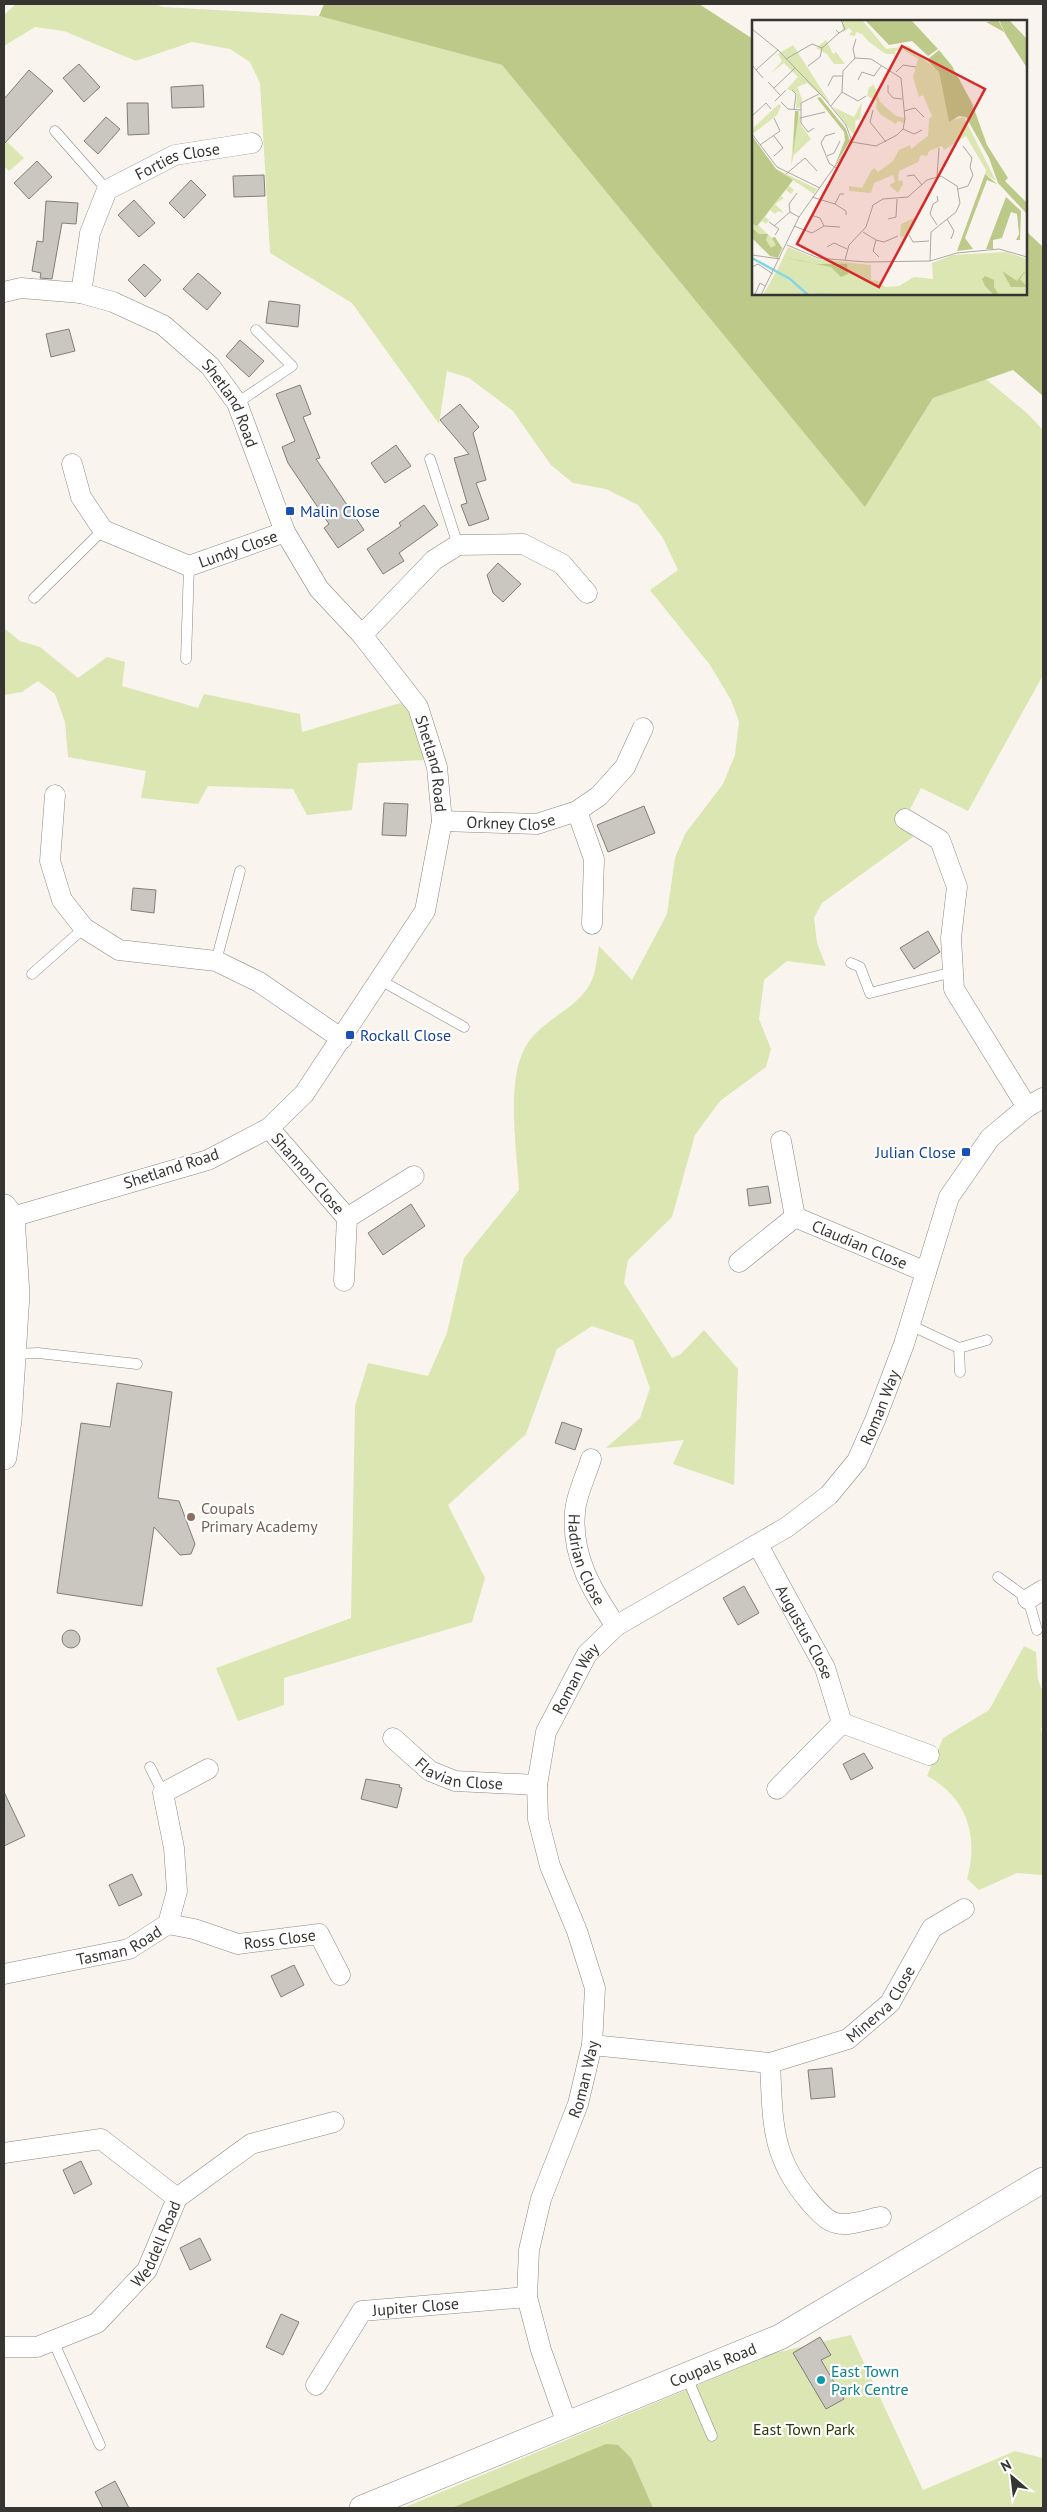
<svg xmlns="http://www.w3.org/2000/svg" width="1047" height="2512" font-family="'PT Sans',sans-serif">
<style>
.green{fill:#dbe6b2}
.forest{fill:#bcc989}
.building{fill:#cac6c0;stroke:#817d78}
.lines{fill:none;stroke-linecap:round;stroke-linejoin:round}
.service-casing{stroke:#8c8883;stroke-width:11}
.minor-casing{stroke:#8c8883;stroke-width:21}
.tertiary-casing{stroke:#8c8883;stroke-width:26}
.service{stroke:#fff;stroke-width:10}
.minor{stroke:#fff;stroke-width:20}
.tertiary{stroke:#fff;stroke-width:25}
.transit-dot{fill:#1a4fb4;stroke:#fff;stroke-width:2}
.education-dot{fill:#8d6e63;stroke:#fff;stroke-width:2}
.culture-dot{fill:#0f9aa8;stroke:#fff;stroke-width:2}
.labels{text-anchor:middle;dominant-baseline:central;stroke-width:4.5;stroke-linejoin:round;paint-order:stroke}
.street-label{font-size:16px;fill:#363532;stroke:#fff}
.transit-label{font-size:16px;fill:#164399;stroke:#fff;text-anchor:start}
.education-label{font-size:16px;fill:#785e54;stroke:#fff;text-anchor:start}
.culture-label{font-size:16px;fill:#0d838f;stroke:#fff;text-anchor:start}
.park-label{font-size:16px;fill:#303705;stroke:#fff}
.inset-river{fill:none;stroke:#81d7e6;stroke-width:2.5}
.inset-road{fill:none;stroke:#aba8a3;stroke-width:1}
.view{fill:#d62828;fill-opacity:0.15;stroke:#d62828;stroke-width:2.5}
.inset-edge{fill:none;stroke:#363532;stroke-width:2.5}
</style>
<rect width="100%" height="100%" fill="#f9f5ee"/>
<g class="green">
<path d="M16 4H155L163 7 319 16 502 65 865 506 933 398 986 379 1028 414 1043 430V675L968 811 921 788 905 819 913 837 822 903 814 918 817 943 826 966 787 961 764 980 759 1019 771 1049 766 1067 720 1101 695 1135 672 1217 628 1260 624 1283 672 1358 681 1354 704 1330 738 1369 734 1485 673 1464 684 1440 606 1448 640 1418 650 1388 633 1340 592 1326 557 1349 526 1434 448 1505 485 1578 472 1622 284 1678V1705L238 1721 216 1668 351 1618 355 1406 368 1363 428 1376 447 1333 464 1258 519 1190C517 1151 507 1090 522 1054 535 1020 579 1011 592 980 596 970 597 957 599 946L632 980 667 914 675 858 685 834 723 784 735 755 739 722 731 700 710 665 650 590 678 570 663 538 638 505 606 489 573 483 551 465 513 411 469 378 447 371 439 424 352 303 270 253 260 83 250 62 230 49 192 42 136 61 64 31 35 27 4 46V15Z"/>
<path d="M4 139 24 158 9 171 4 166Z"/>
<path d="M4 628 20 641 40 647 78 678 107 657 125 662 122 686 198 708 204 694 300 714 302 732 407 701 425 760 358 763 352 810 307 815 293 789 208 786 198 804 141 798 146 771 68 757 65 722 55 694 38 681 22 692 4 695Z"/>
<path d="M1024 1646 1036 1652 1038 1680 1043 1692V1727L1041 1728 1043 1740V1875L1017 1873 979 1890 967 1879C979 1837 967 1797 927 1776L943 1738 989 1710Z"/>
<path d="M851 2335 923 2490 1015 2451 1043 2458V2508H403L775 2353Z"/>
</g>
<g class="forest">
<path d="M324 4H699L753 39V294H1026V231L1043 247V396L1013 370 933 398 865 507 502 65 319 16Z"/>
<path d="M606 2444 618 2445 631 2458 653 2508H452Z"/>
</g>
<g class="building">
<path d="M79 64 100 87 84 102 63 78Z"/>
<path d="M29 70 53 91 4 144V99Z"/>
<path d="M203 85 204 107 172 108 171 87Z"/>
<path d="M127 103H148L149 134 128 135Z"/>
<path d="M106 117 120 129 98 154 84 141Z"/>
<path d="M37 161 52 177 29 199 14 183Z"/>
<path d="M264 175 265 196 234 197 233 176Z"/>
<path d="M191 180 206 195 184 218 169 203Z"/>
<path d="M134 200 155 223 139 237 118 215Z"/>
<path d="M46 201 78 203 76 224 62 223 52 279 40 278 41 273 32 271 37 241 43 242Z"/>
<path d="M144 264 161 280 145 297 128 280Z"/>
<path d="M198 273 221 293 207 310 183 289Z"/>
<path d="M269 301 300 305 298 327 266 323Z"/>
<path d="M69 329 75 351 51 357 46 334Z"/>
<path d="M240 340 264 361 249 377 226 356Z"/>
<path d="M300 385 311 414 303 417 320 458 316 459 364 530 338 548 324 528 329 524 288 463 282 447 295 441 276 394Z"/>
<path d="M460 404 479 427 473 433 486 480 476 483 489 519 469 526 461 505 467 503 454 458 469 454 440 420Z"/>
<path d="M396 445 411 466 385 483 371 463Z"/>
<path d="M424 505 438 525 399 553 404 561 383 574 367 549 401 526 399 523Z"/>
<path d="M498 563 521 584 503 602 493 593 487 575Z"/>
<path d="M384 803 408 804 406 836 382 835Z"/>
<path d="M644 806 655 833 608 852 597 825Z"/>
<path d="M133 888 156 890 154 913 131 910Z"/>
<path d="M928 931 940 952 914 969 900 948Z"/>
<path d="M768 1186 771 1203 749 1206 747 1189Z"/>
<path d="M411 1204 425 1226 383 1255 368 1233Z"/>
<path d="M117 1383 172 1392 158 1498 179 1501 195 1544 191 1554 180 1555 154 1527 142 1606 57 1593 81 1423 110 1427Z"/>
<path d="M562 1422 582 1429 575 1450 555 1443Z"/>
<path d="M744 1586 759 1613 738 1625 723 1598Z"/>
<circle cx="71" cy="1639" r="9"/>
<path d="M864 1753 873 1768 851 1780 843 1764Z"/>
<path d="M366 1779 400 1785 399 1787 402 1788 397 1808 361 1799Z"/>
<path d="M4 1792 25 1836 4 1846Z"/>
<path d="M132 1874 142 1895 119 1906 109 1885Z"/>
<path d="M294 1965 304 1985 281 1997 271 1976Z"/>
<path d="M832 2068 835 2097 811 2099 808 2070Z"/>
<path d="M81 2161 92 2184 74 2194 63 2170Z"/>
<path d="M200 2238 211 2260 190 2270 180 2248Z"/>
<path d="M281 2314 299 2322 283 2355 266 2347Z"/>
<path d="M820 2337 831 2355 821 2360 844 2399 826 2409 793 2353Z"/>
<path d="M115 2481 129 2508H103L95 2492Z"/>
</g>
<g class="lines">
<g class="service-casing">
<g id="service">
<path d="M55 131 107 190"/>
<path d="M237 403 292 366 256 330"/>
<path d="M430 459 458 545"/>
<path d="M34 598 103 530"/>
<path d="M186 659 189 566"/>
<path d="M216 961 240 871"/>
<path d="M851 963 860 967 870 993 953 972"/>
<path d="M32 974 84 928"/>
<path d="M380 980 464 1027"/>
<path d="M910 1325 959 1348"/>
<path d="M14 1354 38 1353 137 1364"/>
<path d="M960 1372 959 1348 987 1340"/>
<path d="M998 1577 1028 1599 1037 1630"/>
<path d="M150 1767 163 1793"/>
<path d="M53 2341 100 2445"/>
<path d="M686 2375 712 2436"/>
</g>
</g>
<g class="minor-casing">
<g id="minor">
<path id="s1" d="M4 292 21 288 81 293 113 302 163 325 210 366 237 403 285 532 319 589 362 635 418 707 437 767 442 821 425 911 304 1094 269 1128 208 1160 12 1217"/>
<path id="s2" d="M81 293 90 233 107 190 175 155 252 143"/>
<path id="s3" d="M72 464 81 497 103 530 189 566 285 532"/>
<path d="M362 635 434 560 458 545 523 544 562 564 587 593"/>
<path d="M55 795 50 861 62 900 84 928 119 950 216 961 259 982 342 1039"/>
<path d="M577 811 594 859 592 924"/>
<path d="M905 819 940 840 957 887 951 938 954 989 1027 1107"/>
<path id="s4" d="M442 821 537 824 577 811 599 796 625 767 643 728"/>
<path id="s5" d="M269 1128 347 1218"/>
<path d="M781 1141 795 1217"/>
<path d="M347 1218 414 1176"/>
<path id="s6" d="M739 1262 795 1217 926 1272"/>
<path d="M344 1281 347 1218"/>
<path id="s7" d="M591 1459C586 1476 576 1495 575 1512 571 1556 592 1591 616 1626"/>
<path id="s8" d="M758 1545 825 1668 842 1723 777 1789"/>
<path d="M1028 1599 1043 1590"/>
<path d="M842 1723 929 1755"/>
<path id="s9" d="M393 1738 430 1771 455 1781 537 1785"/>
<path id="s10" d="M168 1924 194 1929 238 1944 319 1934 340 1975"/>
<path id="s11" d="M4 1974 129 1949 168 1924 177 1891 174 1848 163 1793 208 1769"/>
<path d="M592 2045 770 2063C773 2120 770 2156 810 2202 816 2209 826 2221 836 2223 849 2227 868 2219 881 2217"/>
<path id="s12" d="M770 2063 848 2039 890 2003 932 1928 964 1909"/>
<path d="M4 2153 101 2139 177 2198"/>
<path id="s13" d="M4 2347H37L97 2323 147 2270 177 2198 251 2144 334 2122"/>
<path id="s14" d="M316 2385 362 2311 527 2297"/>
<path id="s15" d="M567 2424 541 2350 527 2297 529 2250 541 2199 578 2104 592 2045 595 1988 577 1931 550 1866 538 1819 537 1785 546 1732 587 1654 616 1626 787 1527 829 1495 857 1461 876 1418 904 1344 949 1197 990 1138 1027 1107 1043 1098"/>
</g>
</g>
<g class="tertiary-casing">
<g id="tertiary">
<path d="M4 1207 12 1217 17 1294 9 1420 4 1457"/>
<path id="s16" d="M362 2508 780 2337 1043 2180"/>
</g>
</g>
<use href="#service" class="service"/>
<use href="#minor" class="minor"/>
<use href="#tertiary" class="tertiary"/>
</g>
<g class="transit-dot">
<rect x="285" y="506" width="10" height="10" rx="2.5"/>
<rect x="345" y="1030" width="10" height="10" rx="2.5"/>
<rect x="961" y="1147" width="10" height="10" rx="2.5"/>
</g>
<circle class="education-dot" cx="191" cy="1517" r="5"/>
<circle class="culture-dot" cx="821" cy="2380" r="5"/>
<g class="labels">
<g class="street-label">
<text stroke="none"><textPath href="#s2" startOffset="184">Forties Close</textPath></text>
<text stroke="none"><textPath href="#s1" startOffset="271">Shetland Road</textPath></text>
<text stroke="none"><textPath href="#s3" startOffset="219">Lundy Close</textPath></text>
<text stroke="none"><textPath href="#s1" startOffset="691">Shetland Road</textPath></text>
<text stroke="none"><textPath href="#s4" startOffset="69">Orkney Close</textPath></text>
<text transform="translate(171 1168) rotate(-18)">Shetland Road</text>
<text stroke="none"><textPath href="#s5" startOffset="60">Shannon Close</textPath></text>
<text stroke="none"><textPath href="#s6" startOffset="142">Claudian Close</textPath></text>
<text stroke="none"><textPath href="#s15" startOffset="1200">Roman Way</textPath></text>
<text stroke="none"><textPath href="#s7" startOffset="105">Hadrian Close</textPath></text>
<text stroke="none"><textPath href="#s8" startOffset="99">Augustus Close</textPath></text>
<text stroke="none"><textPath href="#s15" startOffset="780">Roman Way</textPath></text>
<text stroke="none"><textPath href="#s9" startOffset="79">Flavian Close</textPath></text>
<text stroke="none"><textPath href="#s10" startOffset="115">Ross Close</textPath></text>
<text stroke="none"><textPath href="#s11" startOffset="119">Tasman Road</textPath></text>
<text stroke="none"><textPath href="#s12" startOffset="130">Minerva Close</textPath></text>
<text stroke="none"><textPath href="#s15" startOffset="360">Roman Way</textPath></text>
<text stroke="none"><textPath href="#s13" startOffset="198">Weddell Road</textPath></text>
<text stroke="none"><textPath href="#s14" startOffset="141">Jupiter Close</textPath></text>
<text stroke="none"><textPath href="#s16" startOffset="379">Coupals Road</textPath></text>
</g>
<g class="transit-label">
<text x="300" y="511">Malin Close</text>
<text x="360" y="1035">Rockall Close</text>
<text x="956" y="1152" text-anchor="end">Julian Close</text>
</g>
<g class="education-label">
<text x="201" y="1508">Coupals<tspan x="201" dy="18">Primary Academy</tspan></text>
</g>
<g class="culture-label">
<text x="831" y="2371">East Town<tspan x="831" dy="18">Park Centre</tspan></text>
</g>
<g class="park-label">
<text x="804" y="2429">East Town Park</text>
</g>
</g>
<g transform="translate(752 20)">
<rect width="275" height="275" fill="#f9f5ee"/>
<path d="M90 0H110L134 29 157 26 187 52 197 101 212 97 244 161 233 154 234 150 214 116 192 130 190 126 177 131 175 136 169 135 166 142 147 151 146 161 150 160 151 164 146 173 137 165 143 162 141 155 122 163 119 173 97 171V166L110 168 119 151 122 148 126 152 141 141 147 130 158 125 159 129 176 116 177 99 180 96 171 75 167 77 161 57 166 39 150 29 143 31 144 39 141 34H134L117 22 110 14 104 12 103 16 97 15 100 11 97 8 91 12ZM74 20 81 34 84 32 93 44H82L75 34 64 28ZM41 25 75 78 78 84 55 63 45 67 50 79 48 88H44L45 73 35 69 46 57 32 43 19 53 30 41 26 34ZM122 65 128 82 144 96 153 98 152 103 146 101 144 104 128 94 124 88 125 81 115 76 117 67ZM110 82 108 99 103 101 104 114H101L81 87 102 97ZM27 84 29 86 25 95 2 113 0 109ZM43 91H47L49 105 59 119 42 135 39 146ZM0 116 24 149 65 169 62 174 41 160 37 166 42 170 39 174 34 170 29 176 32 178 23 184 32 193 26 191 23 194 18 190 13 197 17 200 14 204 10 201 6 205 31 228 28 233 22 234 0 212V205H6L0 194ZM162 198 158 213 154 217 148 216 149 204ZM36 227 65 239 119 245V260L127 261 133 267 147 266 162 257 181 259 180 243 201 235 254 232 275 239V275H58L25 251ZM24 252 38 261 54 275H11Z" fill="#dbe6b2"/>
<path d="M113 0H159L186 29 176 36 160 21 137 25ZM246 0 254 15 247 0H257L275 19V48L252 12 234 2ZM187 30 200 46 220 83 235 125 256 158 253 161 275 183V194L246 163 237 138 214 97 207 96 197 102 187 52 175 40ZM68 77 94 109 98 121 83 145 93 120 92 112 65 78ZM43 91H46V98L41 134ZM0 116 24 149 41 160 5 206 0 204ZM233 154 245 164 235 160 213 218 221 229 205 231ZM254 177 269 191 268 220H264L267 214 265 194 259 192 250 218 241 220V229H234ZM0 208 7 214H16L14 220 19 228 24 225 20 218 23 217 30 228 26 238 18 236 0 218ZM34 238 47 240 64 244H95L96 254 89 257 79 247ZM250 251 265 261 272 252H273L268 259 275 267H259ZM233 256 242 260V267L247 275H242L233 266 230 259Z" fill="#bcc989"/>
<path class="inset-river" d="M0 238 38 259 56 275M62 275H78"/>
<path class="inset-road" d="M0 9 26 30 72 78 94 105 100 122 47 197 9 275M84 10 87 13 93 9 89 0M70 28 87 13M103 38 101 29 104 19M34 39 60 24 70 28M0 45 11 58M56 46 68 37 70 28M4 50 26 30M144 52 151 45 164 47M106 60 110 52 122 56 129 46M16 62 29 76M136 65V72L141 78 150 79M76 66 81 56H90M22 68 43 48M40 70 44 74 42 90M90 72 106 81 114 76M23 81 34 70M29 82 36 89 49 90M79 86 90 72 91 51 103 38 119 39 149 58 153 99 151 109 145 115 124 126 100 122M121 90 118 102 134 122M152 91 163 88 172 97M0 96 14 83 19 89M48 98 73 92M62 108 56 112 49 103V83L67 74M151 109 162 114 170 110M83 113 73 116 69 123 77 143 84 148M0 114 25 147 68 168M22 116 31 128 22 136M8 125 28 111 22 98M75 136 82 133 88 121M34 154 53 138 65 151M155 156 162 155 170 165M185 156 187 128M206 169 216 166 221 155 218 147 220 138 211 126M45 173 37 184 38 192 47 197M185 176 186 181 181 184 178 194 185 205M60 177 83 184 88 174H92M83 184 94 191V195M59 195 68 198 72 206M136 199 144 197 145 179M195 199 202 211 199 219M17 202 27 209 23 215M22 206 38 192M42 206 60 213 72 206 88 207M111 212 124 220 121 231 127 237M157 215 161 222 177 221M124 220 132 222 146 216M35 225 66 238 114 242 178 241 205 233 247 229 275 237M75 227 82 223 95 229M0 235 28 239M93 240 97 225 114 207 121 185 131 179 156 177 175 160 189 156 205 166 208 183 204 192 179 212 178 241M0 247 6 244 21 254M3 274 8 263 13 266"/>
<path class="view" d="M150 26 233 69 127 267 45 224Z"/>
<rect width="275" height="275" class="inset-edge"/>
</g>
<rect width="1047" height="2512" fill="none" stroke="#363532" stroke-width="10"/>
<g transform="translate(1012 2477) rotate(332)" stroke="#ffffff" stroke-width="4" paint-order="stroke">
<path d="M0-4L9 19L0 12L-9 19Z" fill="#363532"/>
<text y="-8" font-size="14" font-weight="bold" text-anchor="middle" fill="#363532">N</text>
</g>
</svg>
